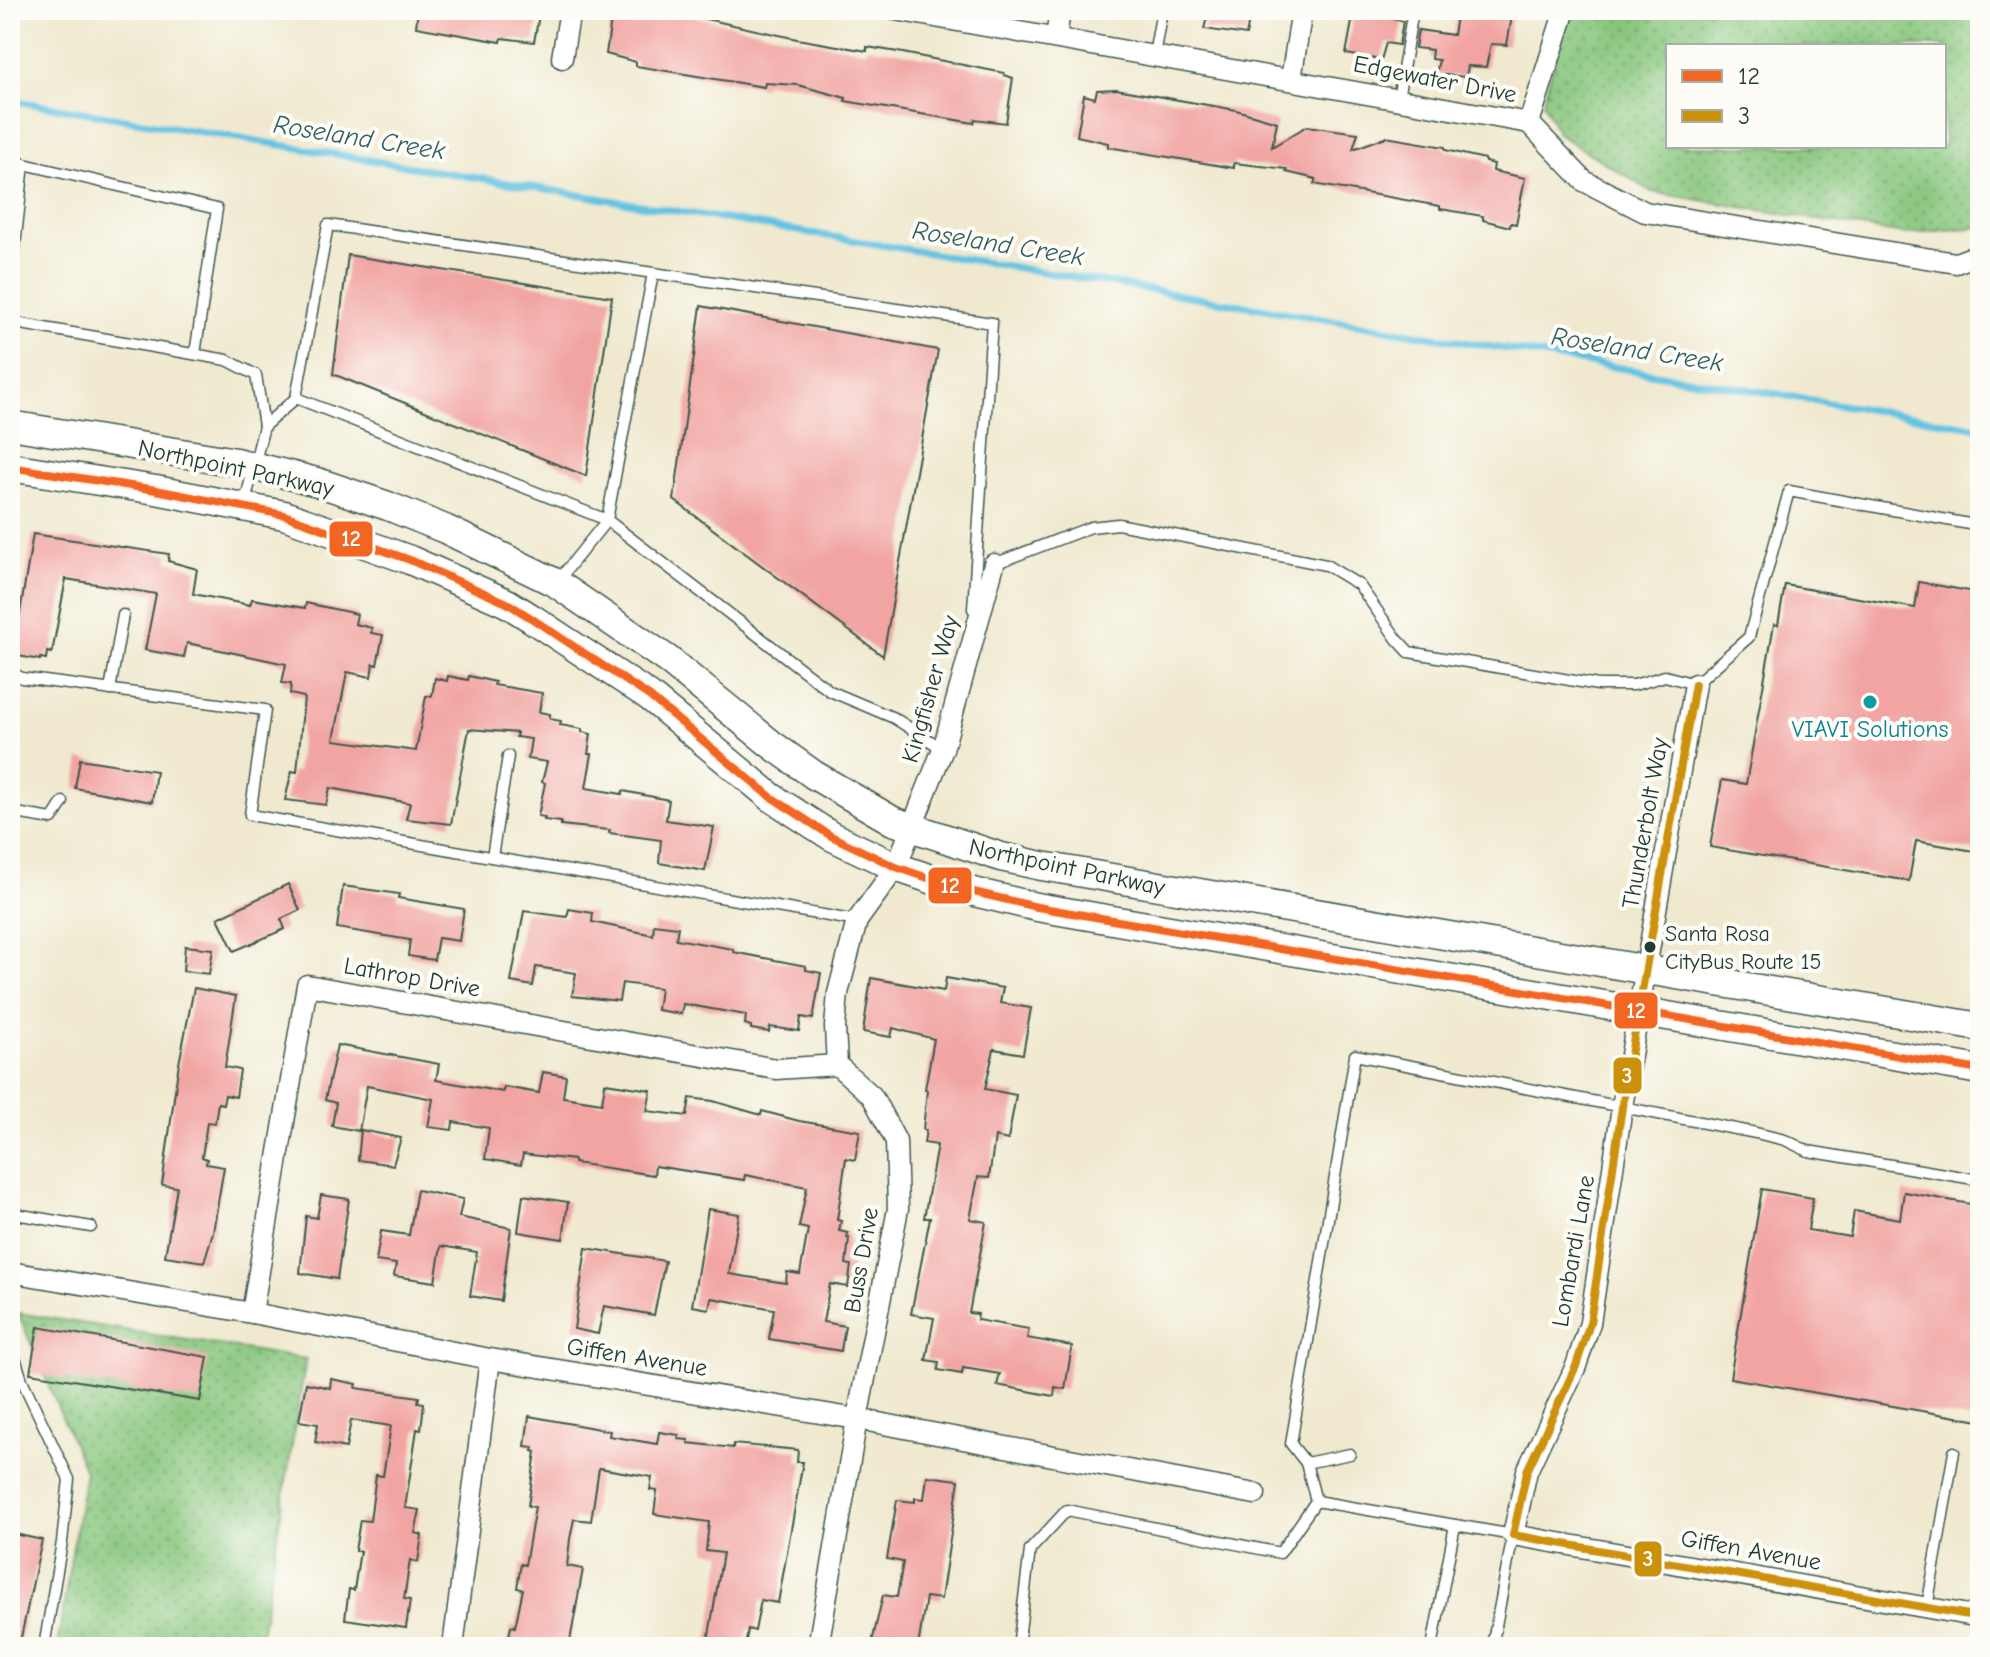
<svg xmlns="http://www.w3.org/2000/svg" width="1990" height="1657" font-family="'Comic Neue',sans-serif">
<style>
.grass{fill:url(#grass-dots);stroke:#538258;stroke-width:2;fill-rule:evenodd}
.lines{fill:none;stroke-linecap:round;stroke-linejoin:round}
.stream{stroke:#64c3e2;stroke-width:7}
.building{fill:#f1a4a2}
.lane-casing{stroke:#3e574b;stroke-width:13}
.street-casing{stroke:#3e574b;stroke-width:23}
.secondary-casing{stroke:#3e574b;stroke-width:31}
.lane{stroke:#fff;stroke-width:10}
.street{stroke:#fff;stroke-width:20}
.secondary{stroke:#fff;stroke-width:28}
.bus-1-casing{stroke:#fdfcf7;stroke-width:14}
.bus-2-casing{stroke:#fdfcf7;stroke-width:14}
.bus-1{stroke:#f26522;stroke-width:8}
.bus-2{stroke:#cc910a;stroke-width:8}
.culture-dot{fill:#0f9aa8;stroke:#fdfcf7;stroke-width:3}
.bus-dot{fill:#1f3d34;stroke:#fdfcf7;stroke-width:3}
.labels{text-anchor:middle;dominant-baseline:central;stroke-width:8;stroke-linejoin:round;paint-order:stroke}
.bus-label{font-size:22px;fill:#1f3d34;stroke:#fdfcf7;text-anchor:start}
.street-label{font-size:24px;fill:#1f3d34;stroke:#fdfcf7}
.culture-label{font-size:24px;fill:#0d838f;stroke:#fdfcf7}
.water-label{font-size:26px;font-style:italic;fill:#305e60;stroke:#fdfcf7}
.line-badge{stroke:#fdfcf7;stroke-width:3}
.badge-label{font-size:22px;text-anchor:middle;font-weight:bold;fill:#fff}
</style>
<defs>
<pattern id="grass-dots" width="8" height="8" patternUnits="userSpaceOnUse" patternTransform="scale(2)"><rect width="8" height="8" fill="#87c67d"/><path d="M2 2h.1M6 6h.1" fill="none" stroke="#6ea267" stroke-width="1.8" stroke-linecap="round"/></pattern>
</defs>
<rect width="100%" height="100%" fill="#fdfcf7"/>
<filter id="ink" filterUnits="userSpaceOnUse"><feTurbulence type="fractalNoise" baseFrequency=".0125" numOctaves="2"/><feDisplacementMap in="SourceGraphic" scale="16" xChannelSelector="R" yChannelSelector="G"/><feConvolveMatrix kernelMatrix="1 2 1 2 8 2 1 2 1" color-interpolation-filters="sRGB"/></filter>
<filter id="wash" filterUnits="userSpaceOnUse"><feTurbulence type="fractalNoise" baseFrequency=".006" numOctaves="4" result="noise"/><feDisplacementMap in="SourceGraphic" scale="32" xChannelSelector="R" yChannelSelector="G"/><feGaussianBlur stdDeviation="1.8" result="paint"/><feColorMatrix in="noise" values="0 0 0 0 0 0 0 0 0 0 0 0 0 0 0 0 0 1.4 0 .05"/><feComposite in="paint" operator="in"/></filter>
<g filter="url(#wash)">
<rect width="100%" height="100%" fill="#f0e9cf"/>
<g class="grass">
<path d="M1568 10H1980V227L1903 234 1652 192 1558 134 1543 102ZM1668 46H1944V146H1668Z"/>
<path d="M18 1313 306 1359 259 1647H57L85 1471Z"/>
</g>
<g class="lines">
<path class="stream" d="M10 100 1980 428"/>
</g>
<g id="blocks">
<g class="building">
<path d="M418 10H540L534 42 502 38 501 42 416 27Z"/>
<path d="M623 10H665L797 39 867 51V47L898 52 1004 73V75L1013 78 1006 123 975 119 974 123 845 101 846 98 798 85 765 83 764 87 636 66V62L606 54 612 13 622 16Z"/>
<path d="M1209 10H1251L1246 35 1204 29Z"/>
<path d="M1457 10H1513L1507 45 1491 44 1486 67 1468 66 1466 77 1436 74 1439 60 1431 59 1432 50 1415 48 1418 30 1453 35Z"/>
<path d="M1354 11 1403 21 1399 45 1386 43 1381 60 1346 54Z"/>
<path d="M1116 89 1236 110 1277 122 1272 147 1307 126 1358 133 1353 149 1386 137 1445 147V150L1485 159V162L1494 164 1493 171 1525 178 1516 224 1511 223 1510 227 1483 220V216L1440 209V206L1314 184 1316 179 1286 172 1287 169 1234 163V168L1108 147V143L1077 136 1084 95 1095 98 1097 90Z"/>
<path d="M348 255 612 297 586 476 333 374Z"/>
<path d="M701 306 938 350 883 656 674 500Z"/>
<path d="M33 534 169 554 168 561 197 569 193 594 250 605 252 599 305 608 306 603 357 614 355 624 372 628 371 633 383 635 377 665 373 664 371 677 347 672 334 740 416 751 426 696H432L435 678 447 681 448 676 468 680 469 676 495 682 494 685 542 693 539 712 550 714V719L561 721 560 725 582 729V732L591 734 588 754H592L586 788 622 794 623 791 669 800 666 820 714 827 705 871 659 863 661 840 609 833 610 830 561 825V822L544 820 545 817 538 816 545 783 542 782 547 762 528 759 531 739 516 737 517 733 469 729 451 824 406 819 410 803 330 788 326 805 285 800 292 771 297 772 304 697 290 694 291 684 282 683 286 664 187 643 184 657 145 650 156 594 66 579 52 653 47 652 46 659 40 658V660L13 655Z"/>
<path d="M1919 582 1980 593V852L1916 841 1909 881 1710 847 1722 780 1746 784 1774 624 1778 625 1785 585 1915 608Z"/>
<path d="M80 759 156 771 152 802 75 788Z"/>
<path d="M288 884 300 910 281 919 285 929 234 951 218 918Z"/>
<path d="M343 886 399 894 398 898 464 909 459 941 438 938 434 960 408 956 410 940 337 928Z"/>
<path d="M569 909 593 913 592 922 653 935 654 924 678 927 676 939 733 949V952L806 966V970L821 973 813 1019 801 1017 799 1031 770 1027 769 1032 751 1029V1026L745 1024 746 1015 683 1004 681 1014 657 1010 660 988 622 983 619 1001 572 996 576 973 536 967 533 986 511 982 524 911 567 917Z"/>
<path d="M185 946 213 949 209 974 183 971Z"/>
<path d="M871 978 944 991 946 978 1003 988 1000 1003 1031 1008 1023 1054 994 1049 985 1089 1016 1095 1008 1140 995 1137 989 1178 978 1177 970 1219 986 1222 969 1313 978 1314 977 1320 1029 1329 1027 1338 1072 1346 1065 1389 1055 1387 1054 1396 997 1385 1000 1374 963 1368 962 1374 938 1370 939 1362 926 1360 934 1318 911 1314 930 1218H924L937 1145 924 1143 926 1130H923L927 1090 925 1089 934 1039 893 1028 891 1037 863 1032Z"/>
<path d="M194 988 236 996 225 1067 240 1070 236 1097 225 1095 223 1104 218 1103 215 1123 207 1122 202 1157 207 1159 206 1164 224 1167 213 1232 204 1262 165 1256 177 1187 162 1185 178 1069Z"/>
<path d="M337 1045 439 1064 436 1080 503 1092 504 1087 539 1093 543 1072 566 1076 563 1097 602 1103 605 1083 651 1090 647 1111 687 1116 690 1098 713 1101 761 1115 762 1111 799 1121 860 1131 855 1160 846 1158 837 1220 841 1221 839 1231 848 1233 847 1238H849L846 1264 851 1265 848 1287 830 1284 823 1322 845 1326 841 1351 769 1339 774 1309 711 1298 709 1309 692 1306 708 1209 739 1214 729 1274 786 1283 787 1272 800 1274 808 1229 799 1227 807 1187 745 1175 744 1180 655 1166 654 1175 574 1163V1160L523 1154 521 1165 485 1159 489 1128 453 1122 452 1130 428 1127 433 1099 367 1086 359 1131 332 1126 336 1103 325 1100Z"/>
<path d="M361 1130 401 1138 393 1165 358 1160Z"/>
<path d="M1762 1189 1813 1198 1808 1230 1850 1237 1854 1211 1900 1219 1904 1192 1976 1205 1974 1215 1980 1216V1421L1730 1378Z"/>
<path d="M417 1190 463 1199 459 1217 511 1228 501 1301 470 1296 477 1252 441 1246 435 1282 394 1276 396 1264 376 1261 381 1231 409 1235Z"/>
<path d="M321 1195 349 1199 337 1279 300 1273 306 1216 317 1218Z"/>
<path d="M523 1195 568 1202 563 1239 518 1232Z"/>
<path d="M586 1248 665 1261 654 1315 604 1306 598 1334 574 1329Z"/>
<path d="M38 1327 208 1357 200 1401 30 1373Z"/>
<path d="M331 1379 357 1384 356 1388 419 1397 418 1402 424 1403 421 1430 417 1429 405 1508 420 1510 415 1533 422 1535 418 1562 410 1560 404 1599 410 1600 406 1628 345 1619 349 1589 354 1590 360 1551H355L360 1520 370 1521 376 1475 383 1476 391 1426 351 1420 346 1448 315 1442 318 1424 299 1421 306 1383 330 1388Z"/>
<path d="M529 1416 610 1431 609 1436 657 1444 659 1432 679 1435 678 1439 688 1440V1443L733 1448V1444L798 1450 797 1462H803L778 1603 761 1600 755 1631 748 1629 745 1647H707L723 1553 706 1551 709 1522 654 1514 657 1491 650 1490 652 1477 599 1468 591 1521 574 1519 570 1539 567 1566 583 1569 569 1647H507L511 1626 515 1627 523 1589 517 1588 521 1564 525 1565 535 1507 528 1506 536 1452 533 1451 534 1447 525 1446Z"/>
<path d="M927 1476 959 1480 941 1599 926 1597 918 1647H871L883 1595 897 1597 903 1562 887 1559 897 1500 915 1502V1498L924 1499Z"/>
<path d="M10 1533 42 1540 19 1647H10Z"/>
</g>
</g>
</g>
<g filter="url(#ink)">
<use href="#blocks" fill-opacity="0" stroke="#3e574b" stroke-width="2"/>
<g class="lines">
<g class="lane-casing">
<g id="lane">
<path d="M1154 55 1162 10"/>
<path d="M1398 99 1413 10"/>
<path d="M10 162 24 164 10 291"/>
<path d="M24 164 217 209 195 354"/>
<path d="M653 273 607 520 830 691 894 718 943 749"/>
<path d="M10 322 227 360 256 375 264 426"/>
<path d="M296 398 328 225 992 323 973 609"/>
<path d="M244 506 264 426 296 398 607 520 557 582"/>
<path d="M994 564 1091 527 1118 524 1326 565 1359 585 1397 639 1409 652 1598 685H1634L1665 676 1695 684 1749 637 1789 491 1980 526"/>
<path d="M10 672 22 678 265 710 250 815 857 921"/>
<path d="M110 690 123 615"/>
<path d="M10 812 52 819 63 802"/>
<path d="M492 857 508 756"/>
<path d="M10 1213 91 1227"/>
<path d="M10 1317 14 1273"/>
<path d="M10 1342 22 1380 69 1479 62 1542 44 1647"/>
<path d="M1306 1463 1350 1454"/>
<path d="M1316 1501 1306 1463 1291 1444 1355 1055 1756 1133 1785 1140 1808 1151 1980 1180"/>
<path d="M1927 1607 1954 1452"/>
<path d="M1018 1647 1030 1550 1067 1510 1280 1553 1316 1501 1513 1535 1492 1647"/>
<path d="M1432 1647 1455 1525"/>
</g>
</g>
<g class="street-casing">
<g id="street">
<path d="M896 10 1529 123 1584 181 1645 212 1956 263 1980 254"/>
<path d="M1056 38 1060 10"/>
<path d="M562 58 570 10"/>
<path d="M1291 79 1302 10"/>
<path d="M1529 123 1565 10"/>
<path d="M1695 684 1622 1107 1590 1323 1576 1366 1527 1471 1513 1535 1980 1617"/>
<path d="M10 1272 252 1313 490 1359 857 1419 1255 1494"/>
<path d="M252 1313 307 985 776 1069 837 1065"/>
<path d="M453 1647 490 1359"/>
<path d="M818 1647 857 1419 898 1209 896 1141 872 1096 837 1065 835 1027 838 993 857 921 896 867 943 749 994 564"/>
</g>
</g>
<g class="secondary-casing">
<g id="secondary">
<path d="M10 425 236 462 317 482 388 506 445 529 556 583 668 660 771 744 814 775 893 821 1001 857 1042 866 1980 1027"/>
<path d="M10 467 156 490 284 515 410 560 507 603 531 618 649 696 771 797 831 836 896 867 957 888 1037 907 1980 1070"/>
</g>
</g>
<use href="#lane" class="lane"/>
<use href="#street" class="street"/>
<use href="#secondary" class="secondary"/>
<g class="bus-1-casing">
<path id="bus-1" d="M10 467 156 490 284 515 410 560 507 603 531 618 649 696 771 797 831 836 896 867 957 888 1037 907 1980 1070"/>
</g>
<g class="bus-2-casing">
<path id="bus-2" d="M1695 684 1622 1107 1590 1323 1576 1366 1527 1471 1513 1535 1980 1617"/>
</g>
<use href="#bus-1" class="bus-1"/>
<use href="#bus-2" class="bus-2"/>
</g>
</g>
<circle class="culture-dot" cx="1870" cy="702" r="8"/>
<circle class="bus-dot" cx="1650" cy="947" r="7"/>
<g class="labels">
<g class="bus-label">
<text x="1665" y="934">Santa Rosa<tspan x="1665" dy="28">CityBus Route 15</tspan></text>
</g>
<g class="street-label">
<text transform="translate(1435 79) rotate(11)">Edgewater Drive</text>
<text transform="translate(236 468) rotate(12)">Northpoint Parkway</text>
<text transform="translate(930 689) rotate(-74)">Kingfisher Way</text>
<text transform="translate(1645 823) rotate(-80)">Thunderbolt Way</text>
<text transform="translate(1067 867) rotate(12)">Northpoint Parkway</text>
<text transform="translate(412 977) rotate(10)">Lathrop Drive</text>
<text transform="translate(1573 1251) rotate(-80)">Lombardi Lane</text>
<text transform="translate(861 1260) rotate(-80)">Buss Drive</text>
<text transform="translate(637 1357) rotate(9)">Giffen Avenue</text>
<text transform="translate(1751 1550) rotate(10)">Giffen Avenue</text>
</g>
<g class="culture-label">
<text x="1870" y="729">VIAVI Solutions</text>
</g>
<g class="water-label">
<text transform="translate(359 138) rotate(9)">Roseland Creek</text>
<text transform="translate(998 244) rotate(9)">Roseland Creek</text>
<text transform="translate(1637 350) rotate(9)">Roseland Creek</text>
</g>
</g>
<g class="line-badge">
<rect x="328" y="520" width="46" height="38" rx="8" fill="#f26522"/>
<rect x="927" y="866" width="46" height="39" rx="8" fill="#f26522"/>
<rect x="1613" y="991" width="46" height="39" rx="8" fill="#f26522"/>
<rect x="1612" y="1056" width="31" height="39" rx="8" fill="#cc910a"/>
<rect x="1633" y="1540" width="30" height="38" rx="8" fill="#cc910a"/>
</g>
<g class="badge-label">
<text x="351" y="546">12</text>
<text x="950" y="893">12</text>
<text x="1636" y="1018">12</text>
<text x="1627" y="1083">3</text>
<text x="1648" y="1566">3</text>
</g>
<rect width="1990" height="1657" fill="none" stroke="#fdfcf7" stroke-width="40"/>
<rect x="1666" y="44" width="280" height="104" fill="#fdfcf7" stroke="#a4b0a9" stroke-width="2"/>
<rect x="1682" y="70" width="40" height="12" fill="#f26522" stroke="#a4b0a9" stroke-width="2"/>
<text x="1738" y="84" font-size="24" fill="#1f3d34">12</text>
<rect x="1682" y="110" width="40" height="12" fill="#cc910a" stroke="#a4b0a9" stroke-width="2"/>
<text x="1738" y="124" font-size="24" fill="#1f3d34">3</text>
</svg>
